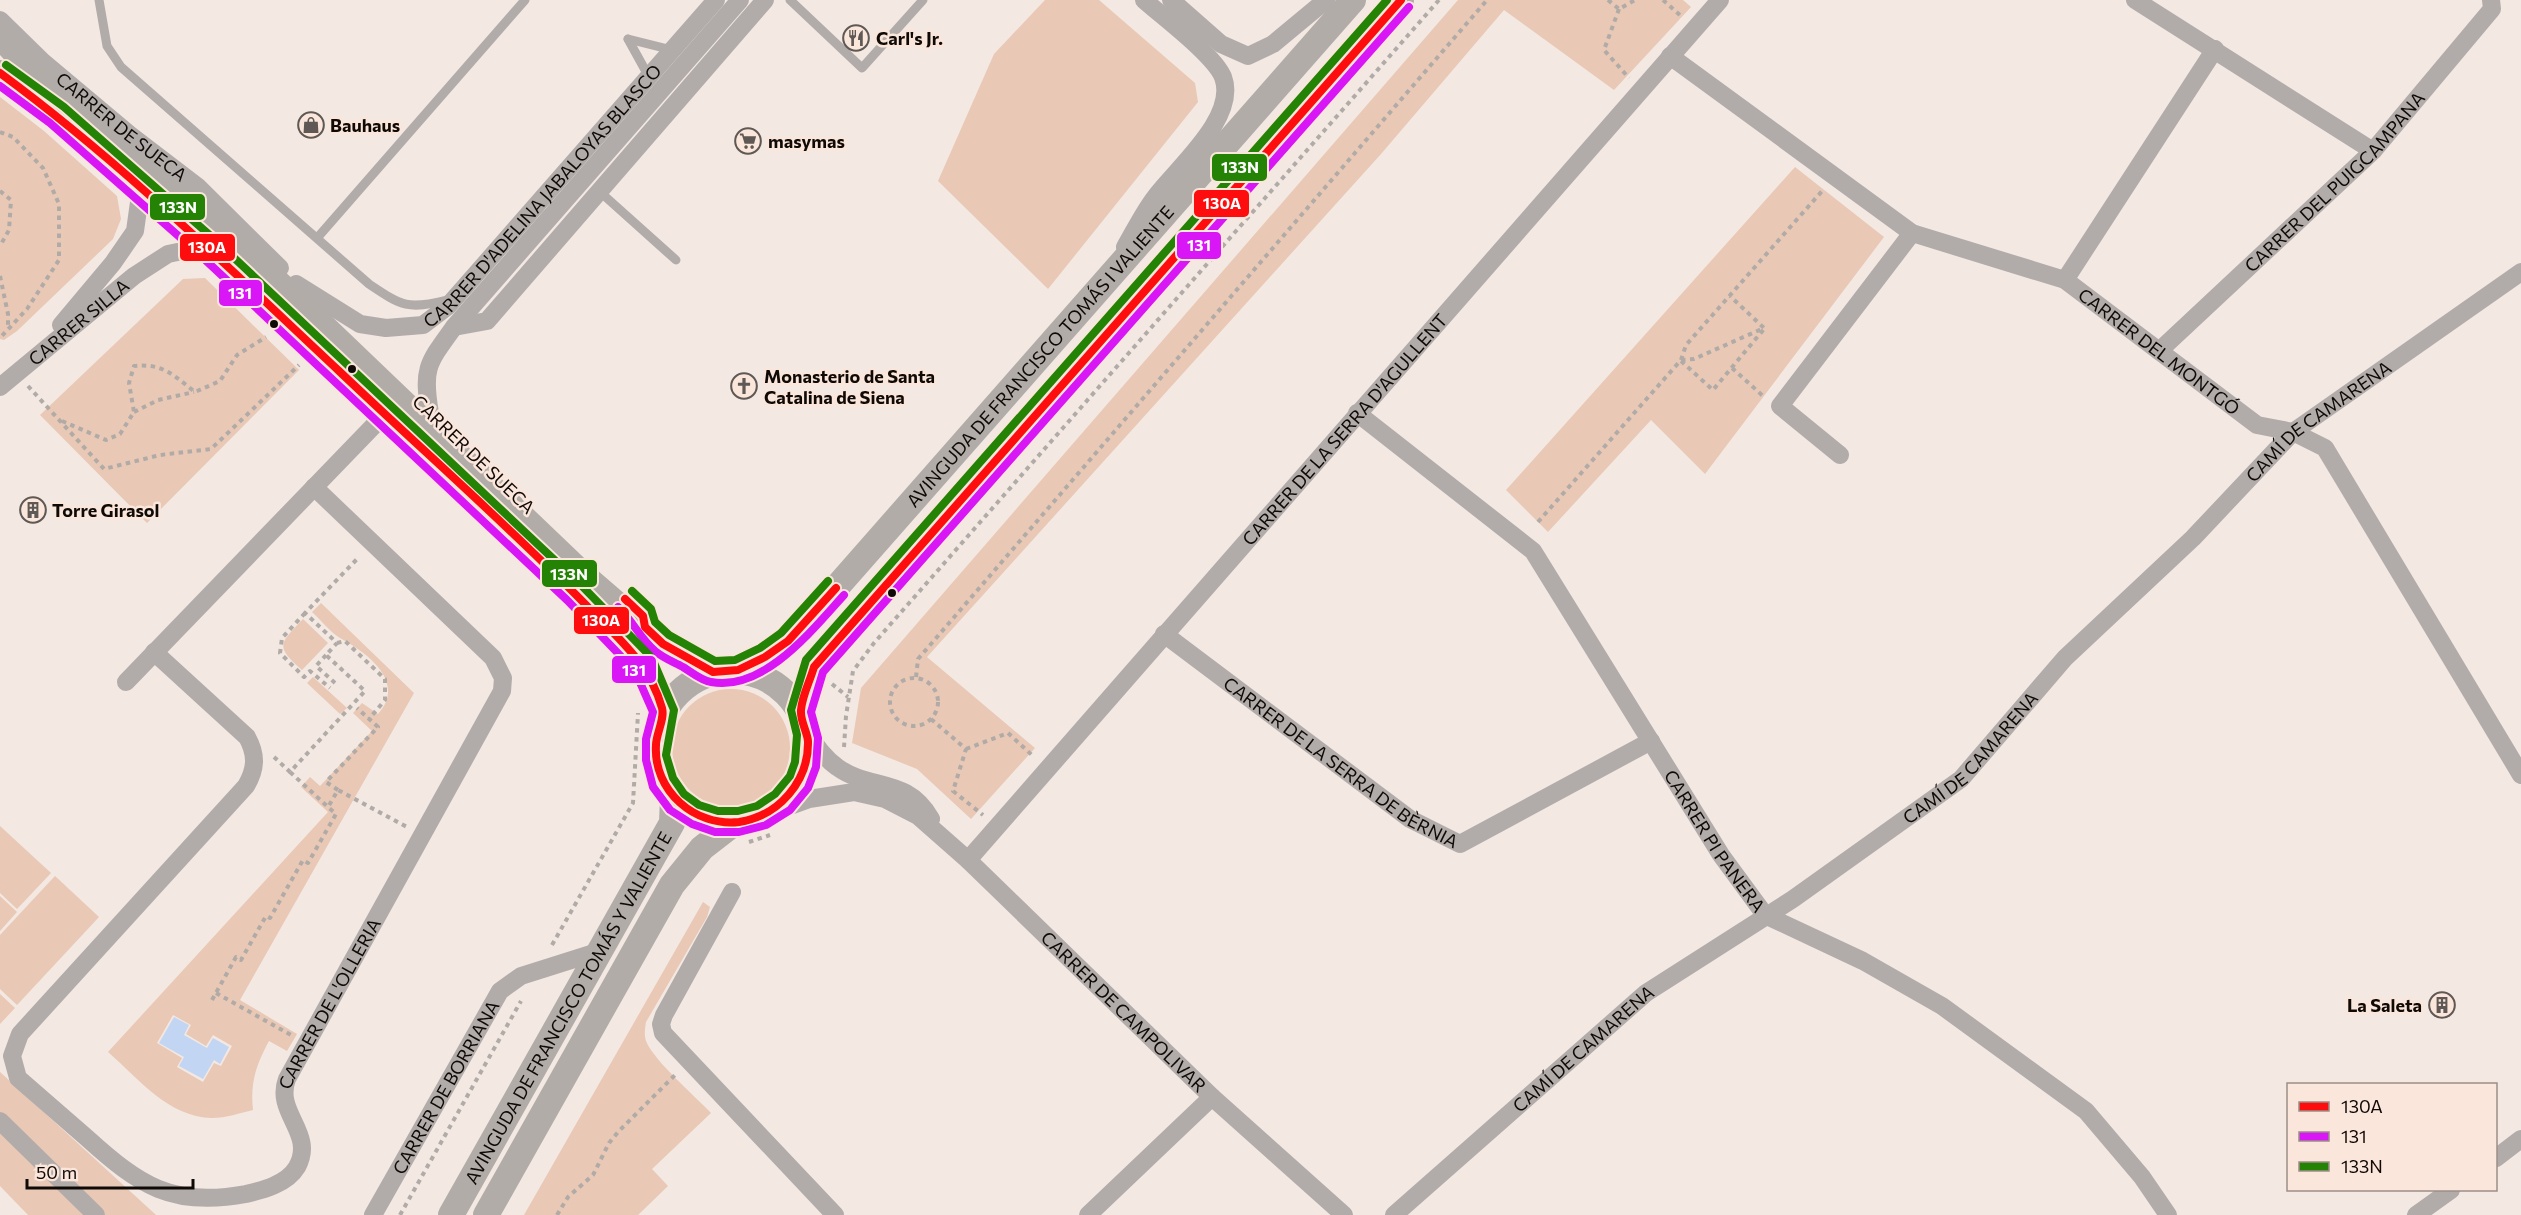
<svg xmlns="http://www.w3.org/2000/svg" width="2521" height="1215" font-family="Commissioner,sans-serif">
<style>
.green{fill:#e9c8b5;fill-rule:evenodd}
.water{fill:#c2d6f4}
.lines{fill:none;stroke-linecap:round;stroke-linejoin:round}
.path{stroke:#b1aba7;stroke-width:4;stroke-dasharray:4.5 4.5;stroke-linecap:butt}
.lane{stroke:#b1acaa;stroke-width:9}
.street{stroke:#b1acaa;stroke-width:18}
.secondary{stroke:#b1aca8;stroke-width:26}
.bus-1-casing{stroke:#fae6db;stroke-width:12}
.bus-2-casing{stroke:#fae6db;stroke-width:12}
.bus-3-casing{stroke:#fae6db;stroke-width:12}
.bus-1{stroke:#fd0d0d;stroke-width:8}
.bus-2{stroke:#d816f6;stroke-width:8}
.bus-3{stroke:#248204;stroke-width:8}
.bus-dot{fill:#100a07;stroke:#fae6db;stroke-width:2}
.labels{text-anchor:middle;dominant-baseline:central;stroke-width:5;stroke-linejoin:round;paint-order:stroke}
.poi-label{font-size:18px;font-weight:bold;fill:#100a07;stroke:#fae6db;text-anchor:start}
.street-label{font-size:18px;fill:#100a07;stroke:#fae6db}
.line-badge{stroke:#fae6db;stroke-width:2}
.badge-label{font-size:16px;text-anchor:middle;font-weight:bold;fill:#fff}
</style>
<rect width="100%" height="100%" fill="#f3e8e2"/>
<g class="green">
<path d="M1045 0H1099L1195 83 1198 102 1048 289 938 181 994 54Z"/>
<path d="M1458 0H1683L1691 7 1614 90 1504 10 1381 154 927 657 1035 748 971 819 917 769 852 743 861 688Z"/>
<path d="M0 97 44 131 117 196 121 219 113 239 17 331 4 340 0 339Z"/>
<path d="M1795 167 1884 237 1705 474 1651 420 1548 532 1506 490Z"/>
<path d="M205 278 299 370 147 523 40 415 183 279Z"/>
<path d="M321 603 414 693 240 1000 297 1034 287 1051 269 1041C256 1065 250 1083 253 1110 240 1113 226 1118 212 1118 168 1117 139 1079 108 1052L328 812 301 787 310 777 320 786 372 731 353 713 362 703 378 714C408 681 364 651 340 638 330 632 321 620 312 612ZM173 1015 191 1025 186 1034 206 1046 213 1035 232 1046 221 1066 214 1063 203 1082 177 1067 182 1058 157 1043Z"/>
<path d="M303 619 328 643 302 670C275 646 279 644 303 619Z"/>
<path d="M313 677 347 708 340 714 307 683Z"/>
<circle cx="731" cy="748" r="59"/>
<path d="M0 826 51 873 17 909 0 893Z"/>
<path d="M55 876 99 917 17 1005 0 989V935Z"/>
<path d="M0 896 17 912 0 931Z"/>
<path d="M703 902 710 907 707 917 646 1022C645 1028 644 1035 646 1041 654 1061 695 1096 711 1113L652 1169 668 1186 638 1215H524Z"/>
<path d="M0 994 15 1008 0 1024Z"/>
<path d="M0 1072 156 1215H28L0 1186Z"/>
</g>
<path class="water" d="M174 1017 189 1025 184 1035 207 1048 213 1038 229 1047 220 1064 214 1060 203 1079 179 1066 184 1057 159 1043Z"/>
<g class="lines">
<g class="path">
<path d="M1608 0 1619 9 1635 0"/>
<path d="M1663 0 1680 15"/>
<path d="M1619 9 1604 50 1629 78"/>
<path d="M0 132 13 137 43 168 59 204V260L27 309 0 338"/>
<path d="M0 191 11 200 9 230 0 246"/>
<path d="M0 276 8 314V328"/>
<path d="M1681 360 1694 359 1764 328 1730 296"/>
<path d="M1681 361 1713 390 1764 329"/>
<path d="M1732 368 1763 396"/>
<path d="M28 386 104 469 160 455 211 449 299 365"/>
<path d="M134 412 158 400 194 392"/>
<path d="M62 421 106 440 120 434 134 412 129 383 134 366C163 363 173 375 195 392L220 381 237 355 266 337"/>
<path d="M1538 522 1681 360 1686 345 1823 190"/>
<path d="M305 613 282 638 280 653 304 677 310 671 330 688"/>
<path d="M337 643 345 641 385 679V700L369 719"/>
<path d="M326 655 316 666 335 683"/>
<path d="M916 677 918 659 1487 0"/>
<circle cx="914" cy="702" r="24"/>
<path d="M832 684 848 697"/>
<path d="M931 719 966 749 953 791 983 815"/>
<path d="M844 747 846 716 853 671 874 643 1439 0"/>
<path d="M966 749 1008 733 1034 757"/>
<path d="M274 757 290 772 365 691 326 655 337 643 305 613 359 557"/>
<path d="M290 772 328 807"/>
<path d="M338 790 326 782 378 727 357 708"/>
<path d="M749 842 770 835"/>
<path d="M552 945 633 803 638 713"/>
<path d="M216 993 291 1035"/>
<path d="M212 1000 236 957 241 960 266 916 270 918 303 860 308 863 336 814 328 807 338 790 407 827"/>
<path d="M400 1215 521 1001"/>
<path d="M557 1215 568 1197 593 1175 609 1143 618 1132 677 1073"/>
</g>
<g class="lane">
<path d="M99 0 107 46 121 67 369 284C402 306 407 310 447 300"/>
<path d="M790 0 862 68 923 0"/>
<path d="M628 39 672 50"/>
<path d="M628 39 649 77"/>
<path d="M599 191 676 260"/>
<path d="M318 237 525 0"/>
</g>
<g class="street">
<path d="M1171 0 1221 44 1248 56 1273 44 1326 0"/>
<path d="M2135 0 2373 151"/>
<path id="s1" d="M0 20 43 62 130 135 198 187 280 268"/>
<path id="s2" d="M1670 56 1912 233 2065 280 2257 425 2293 432 2325 448 2521 775"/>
<path d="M1125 247C1135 230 1144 211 1156 196 1178 167 1238 117 1223 77 1214 55 1163 17 1144 0"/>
<path d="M2065 280 2215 49"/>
<path id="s3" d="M296 284 360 324 386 328 423 325 448 306 716 0"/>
<path d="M61 325 113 263 135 231 141 188"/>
<path d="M454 327 487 321 765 0"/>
<path id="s4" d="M2159 351 2373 151 2492 9 2491 0"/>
<path id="s5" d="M0 387 134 276 168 254 206 246"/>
<path d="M430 413C422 368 428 363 454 327L740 0"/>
<path id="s6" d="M1357 413 1533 551 1721 855 1765 915 1863 961 1942 1006 2086 1111 2142 1177 2168 1215"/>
<path d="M1840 455 1780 406 1912 233"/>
<path id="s7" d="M1164 634 1410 819 1460 844 1651 741"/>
<path id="s8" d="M154 652 247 737C257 755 256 769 246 786L20 1034 12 1056 18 1078C41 1098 64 1118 87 1138 139 1185 172 1208 246 1194 263 1190 287 1184 297 1167 316 1133 274 1113 287 1079L502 691 503 678 493 658 314 487"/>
<path d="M126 682 384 415"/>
<path d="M807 732C816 745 824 758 837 767 870 791 907 776 931 819"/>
<path id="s9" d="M768 814 809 799 854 792 885 799 918 816 968 860 1212 1097 1344 1215"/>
<path id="s10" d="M968 860 1720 0"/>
<path d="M732 892 664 1015 661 1024 663 1033 835 1215"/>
<path d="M0 1121 96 1215"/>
<path d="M2496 1158 2521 1139"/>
<path id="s11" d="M373 1215 500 991 521 976 600 951"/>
<path d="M1088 1215 1212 1097"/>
<path id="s12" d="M1394 1215 1646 993 1793 899 1961 779 2065 658 2193 538 2293 432 2521 272"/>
<path d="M2416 1215 2451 1190"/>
</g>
<g class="secondary">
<path d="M0 36 39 78 255 261 583 575 663 644 713 672"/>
<path d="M0 73 68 125"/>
<path d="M105 157 206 246 574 593 644 665 664 712"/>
<path id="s13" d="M738 670 765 657 799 630 1353 0"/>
<circle cx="732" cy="747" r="76"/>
<path d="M801 714 814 667 1401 0"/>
<path id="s14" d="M451 1215 672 823 673 797"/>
<path d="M486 1215 672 885 702 848 733 824"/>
</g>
<g class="bus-1-casing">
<g id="bus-1">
<path d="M0 73C121 162 229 268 339 371 421 449 508 525 587 606 618 638 650 664 662 708 665 719 656 734 656 745 653 791 695 827 739 822 779 816 809 781 808 741 807 731 800 721 801 710 802 696 810 681 814 667L1401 0"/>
<path d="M625 599 643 616 645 627 663 644 713 672 738 670 765 657 788 641 836 588"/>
</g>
</g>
<g class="bus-2-casing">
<g id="bus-2">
<path d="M0 86 50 123 199 254 567 600 635 671 653 712 646 739V760L653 787 670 810 692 824 715 832H739L766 825 790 810 808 788 816 767 818 738 811 712 823 672 1409 7"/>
<path d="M618 607C633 621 639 637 655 651 663 658 674 662 683 667 691 672 702 681 711 682 764 692 813 629 844 595"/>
</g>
</g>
<g class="bus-3-casing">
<g id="bus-3">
<path d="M6 65 64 107 213 238 581 585 652 658 674 710 666 755 673 778 684 794 699 805 718 811H738L757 806 775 794 790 776 795 762 797 735 791 710 806 660 1387 0"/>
<path d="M632 591 651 609 655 622 669 635 715 661 735 660 760 648 781 633 828 581"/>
</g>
</g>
<use href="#bus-1" class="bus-1"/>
<use href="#bus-2" class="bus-2"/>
<use href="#bus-3" class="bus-3"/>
</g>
<defs>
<g id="restaurant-ring" transform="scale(1.35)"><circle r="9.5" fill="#fae6db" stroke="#5f5854" stroke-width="1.5"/><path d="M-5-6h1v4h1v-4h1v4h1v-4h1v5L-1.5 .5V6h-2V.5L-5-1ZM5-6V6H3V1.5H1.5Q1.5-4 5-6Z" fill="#5f5854"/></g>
<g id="shop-ring" transform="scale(1.35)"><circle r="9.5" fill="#fae6db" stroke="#5f5854" stroke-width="1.5"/><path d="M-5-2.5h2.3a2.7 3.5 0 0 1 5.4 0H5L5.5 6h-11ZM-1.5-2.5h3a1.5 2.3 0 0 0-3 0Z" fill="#5f5854"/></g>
<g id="supermarket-ring" transform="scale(1.35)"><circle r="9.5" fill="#fae6db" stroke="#5f5854" stroke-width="1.5"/><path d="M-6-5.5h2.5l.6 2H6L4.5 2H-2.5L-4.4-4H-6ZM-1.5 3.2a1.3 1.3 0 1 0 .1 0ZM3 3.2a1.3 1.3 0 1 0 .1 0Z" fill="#5f5854"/></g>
<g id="church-ring" transform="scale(1.35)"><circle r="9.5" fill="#fae6db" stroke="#5f5854" stroke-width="1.5"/><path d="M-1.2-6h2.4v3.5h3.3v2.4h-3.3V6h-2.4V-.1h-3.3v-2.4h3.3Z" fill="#5f5854"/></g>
<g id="building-ring" transform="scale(1.35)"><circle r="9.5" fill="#fae6db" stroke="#5f5854" stroke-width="1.5"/><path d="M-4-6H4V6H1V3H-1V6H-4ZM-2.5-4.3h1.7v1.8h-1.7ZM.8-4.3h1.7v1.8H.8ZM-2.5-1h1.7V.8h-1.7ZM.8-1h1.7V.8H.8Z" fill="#5f5854"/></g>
</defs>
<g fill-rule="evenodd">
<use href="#restaurant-ring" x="856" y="38"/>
<use href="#shop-ring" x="311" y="125"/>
<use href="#supermarket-ring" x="748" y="141"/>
<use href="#church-ring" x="744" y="386"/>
<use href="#building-ring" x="33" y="510"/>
<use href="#building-ring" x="2442" y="1005"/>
</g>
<g class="bus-dot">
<circle cx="274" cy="324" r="5"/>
<circle cx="352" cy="369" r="5"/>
<circle cx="892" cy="593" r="5"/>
</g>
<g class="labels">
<g class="poi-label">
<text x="876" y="38">Carl's Jr.</text>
<text x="330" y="125">Bauhaus</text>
<text x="768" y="141">masymas</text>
<text x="764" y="376">Monasterio de Santa<tspan x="764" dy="21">Catalina de Siena</tspan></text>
<text x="52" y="510">Torre Girasol</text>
<text x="2422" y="1005" text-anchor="end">La Saleta</text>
</g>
<g class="street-label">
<text stroke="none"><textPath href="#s1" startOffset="162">CARRER DE SUECA</textPath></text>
<text stroke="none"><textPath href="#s4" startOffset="244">CARRER DEL PUIGCAMPANA</textPath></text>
<text stroke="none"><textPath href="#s3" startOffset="315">CARRER D'ADELINA JABALOYAS BLASCO</textPath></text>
<text stroke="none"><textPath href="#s5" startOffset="102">CARRER SILLA</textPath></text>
<text stroke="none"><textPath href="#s2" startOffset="578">CARRER DEL MONTGÓ</textPath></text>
<text stroke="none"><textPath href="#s13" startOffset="438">AVINGUDA DE FRANCISCO TOMÁS I VALIENTE</textPath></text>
<text stroke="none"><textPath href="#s12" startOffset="1224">CAMÍ DE CAMARENA</textPath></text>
<text stroke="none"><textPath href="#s10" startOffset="572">CARRER DE LA SERRA D'AGULLENT</textPath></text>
<text transform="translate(474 454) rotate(44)">CARRER DE SUECA</text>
<text stroke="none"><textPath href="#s12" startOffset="738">CAMÍ DE CAMARENA</textPath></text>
<text stroke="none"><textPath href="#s7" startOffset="219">CARRER DE LA SERRA DE BÈRNIA</textPath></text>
<text stroke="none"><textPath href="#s6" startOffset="566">CARRER PI PANERA</textPath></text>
<text stroke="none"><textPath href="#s8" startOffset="1066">CARRER DE L'OLLERIA</textPath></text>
<text stroke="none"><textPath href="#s14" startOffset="238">AVINGUDA DE FRANCISCO TOMÁS Y VALIENTE</textPath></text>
<text stroke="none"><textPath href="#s9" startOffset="442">CARRER DE CAMPOLIVAR</textPath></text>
<text stroke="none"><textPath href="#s12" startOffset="252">CAMÍ DE CAMARENA</textPath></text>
<text stroke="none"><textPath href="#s11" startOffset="147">CARRER DE BORRIANA</textPath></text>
</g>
</g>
<g class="line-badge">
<rect x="1211" y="153" width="57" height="29" rx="6" fill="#248204"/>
<rect x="1193" y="189" width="57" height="29" rx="6" fill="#fd0d0d"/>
<rect x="149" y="193" width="57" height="28" rx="6" fill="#248204"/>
<rect x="1176" y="231" width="46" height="29" rx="6" fill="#d816f6"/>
<rect x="179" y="233" width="57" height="29" rx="6" fill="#fd0d0d"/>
<rect x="218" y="279" width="45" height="28" rx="6" fill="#d816f6"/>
<rect x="541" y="559" width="57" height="29" rx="6" fill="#248204"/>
<rect x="573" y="606" width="57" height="29" rx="6" fill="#fd0d0d"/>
<rect x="611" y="655" width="46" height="29" rx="6" fill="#d816f6"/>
</g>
<g class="badge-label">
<text x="1240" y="173">133N</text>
<text x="1222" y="209">130A</text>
<text x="178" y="213">133N</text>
<text x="1199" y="251">131</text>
<text x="207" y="253">130A</text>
<text x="240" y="299">131</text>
<text x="569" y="580">133N</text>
<text x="601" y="626">130A</text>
<text x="634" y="676">131</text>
</g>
<rect x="2287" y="1083" width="210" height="108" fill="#fae6db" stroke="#9c8e86" stroke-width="1.5"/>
<rect x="2299" y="1102" width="30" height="9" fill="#fd0d0d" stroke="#9c8e86" stroke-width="1.5"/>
<text x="2341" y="1113" font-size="18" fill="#100a07">130A</text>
<rect x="2299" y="1132" width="30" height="9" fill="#d816f6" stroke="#9c8e86" stroke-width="1.5"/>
<text x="2341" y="1143" font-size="18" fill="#100a07">131</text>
<rect x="2299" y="1162" width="30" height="9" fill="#248204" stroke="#9c8e86" stroke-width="1.5"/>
<text x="2341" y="1173" font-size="18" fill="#100a07">133N</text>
<path d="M27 1179v9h166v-9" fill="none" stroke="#100a07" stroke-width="3"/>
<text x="36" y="1179" font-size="18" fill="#100a07" stroke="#fae6db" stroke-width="4.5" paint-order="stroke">50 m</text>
</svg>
